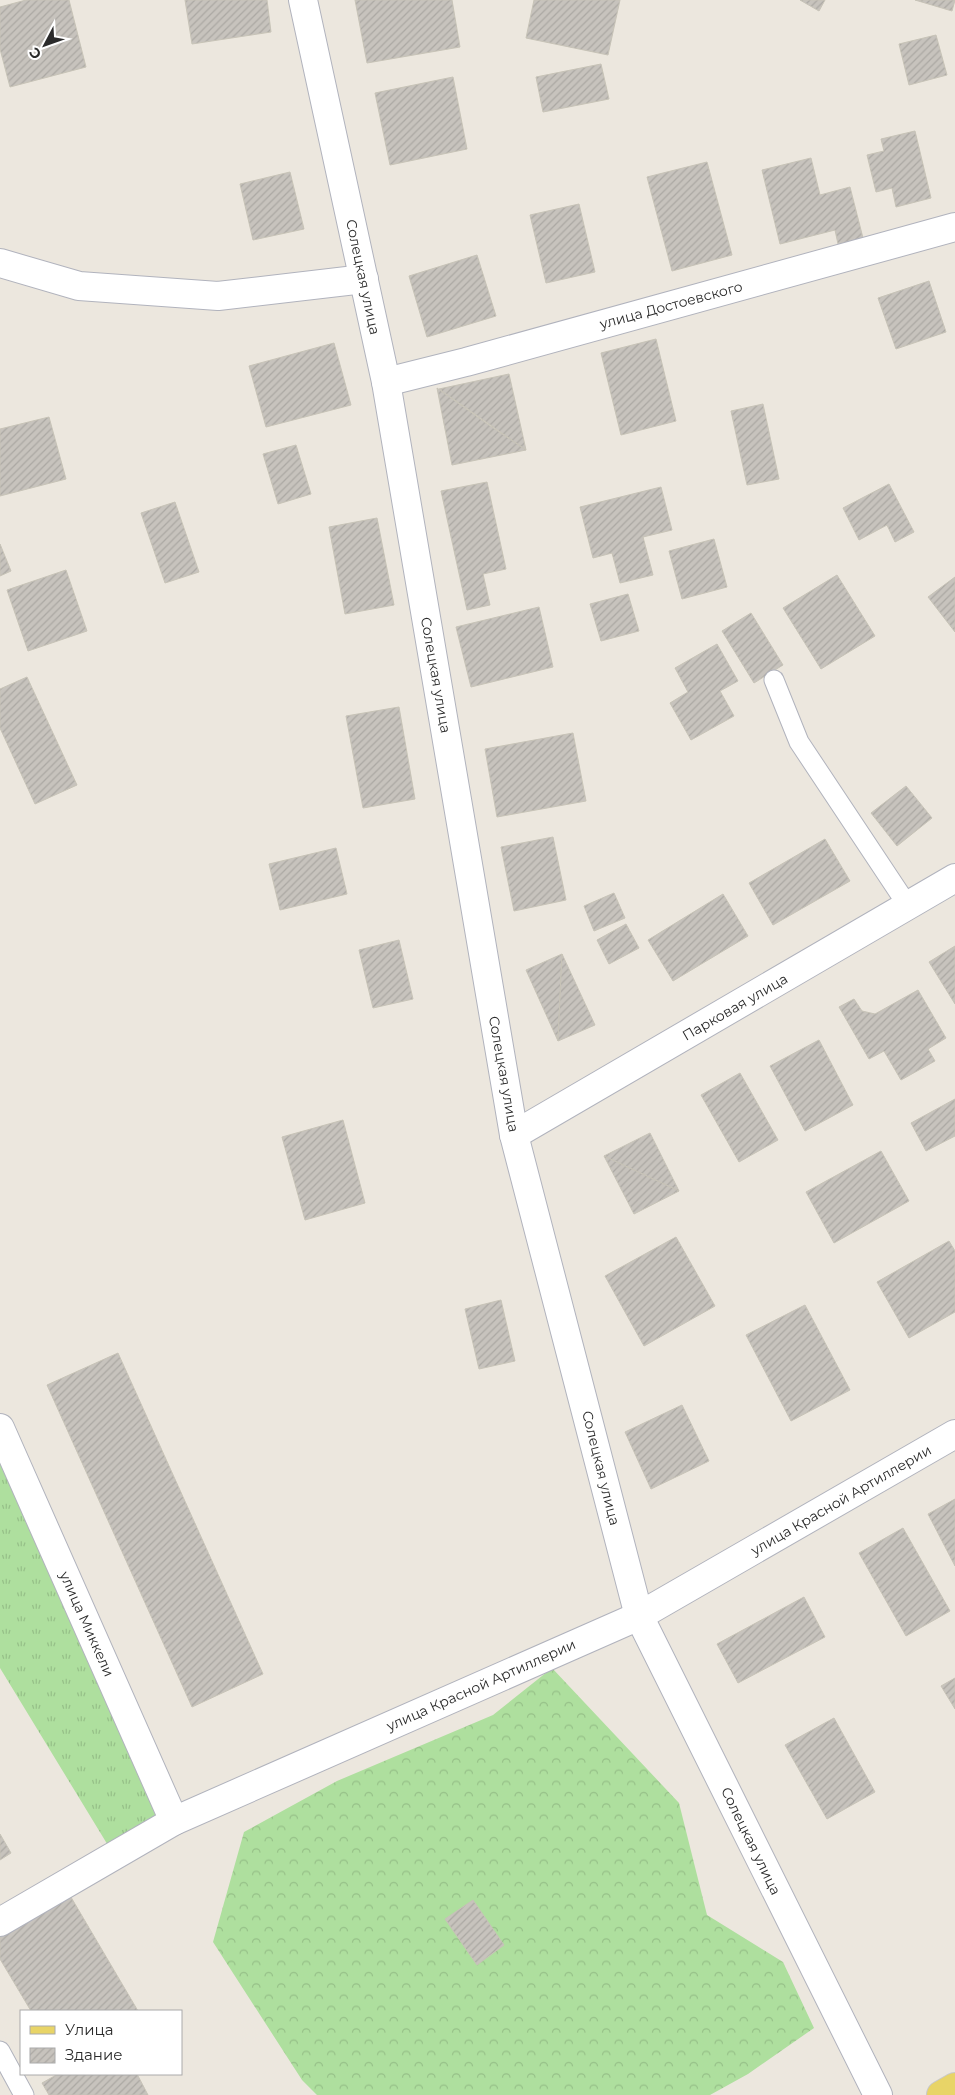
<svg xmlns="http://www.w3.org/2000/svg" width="955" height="2095" font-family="Montserrat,sans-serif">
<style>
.grass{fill:url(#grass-tufts)}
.forest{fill:url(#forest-crowns)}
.building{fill:url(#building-hatch);stroke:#c7c3b7}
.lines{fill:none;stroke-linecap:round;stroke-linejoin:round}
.service-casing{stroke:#b1b3bd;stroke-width:21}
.minor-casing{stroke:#b1b3bd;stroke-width:30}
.primary-casing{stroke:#c8c8c8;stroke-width:30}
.service{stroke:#fff;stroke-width:19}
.minor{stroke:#fff;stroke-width:28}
.primary{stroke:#e8d467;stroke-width:28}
.labels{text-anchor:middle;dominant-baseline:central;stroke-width:4.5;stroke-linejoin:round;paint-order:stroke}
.street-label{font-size:14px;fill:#2b2b2b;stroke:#fff}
</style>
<defs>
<pattern id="grass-tufts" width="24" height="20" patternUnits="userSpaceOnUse" patternTransform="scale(1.25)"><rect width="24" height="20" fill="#aedf9e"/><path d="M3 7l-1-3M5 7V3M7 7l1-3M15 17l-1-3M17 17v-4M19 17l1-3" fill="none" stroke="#96c088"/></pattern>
<pattern id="forest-crowns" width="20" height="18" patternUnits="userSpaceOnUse" patternTransform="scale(1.25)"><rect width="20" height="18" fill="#aedf9e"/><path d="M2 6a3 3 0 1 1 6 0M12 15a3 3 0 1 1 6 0" fill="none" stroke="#96c088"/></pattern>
<pattern id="building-hatch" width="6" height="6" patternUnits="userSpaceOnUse" patternTransform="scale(1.25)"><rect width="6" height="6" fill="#c7c3bd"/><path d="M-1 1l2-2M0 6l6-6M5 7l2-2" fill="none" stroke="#aba8a3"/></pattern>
</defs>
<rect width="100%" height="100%" fill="#ece7de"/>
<path class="grass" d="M0 1457 60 1599 159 1816 109 1847 0 1668Z"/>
<path class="forest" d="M552 1668 679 1803 707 1915 783 1962 814 2028 748 2074 710 2095H317L302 2080 213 1942 244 1832 337 1781 493 1715Z"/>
<g class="building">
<path d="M26 0H69L86 67 10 87 0 49V7Z"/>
<path d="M185 0H267L271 32 192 44Z"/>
<path d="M355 0H452L460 47 367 63Z"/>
<path d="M534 0H620L608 55 526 38Z"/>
<path d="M800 0H825L819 11Z"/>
<path d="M915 0H955L952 11Z"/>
<path d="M936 35 947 75 909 85 899 44Z"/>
<path d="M601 64 609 99 543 112 536 77Z"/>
<path d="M453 77 467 149 390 165 375 93Z"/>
<path d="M915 131 931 198 896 207 892 188 876 192 867 155 884 151 881 139Z"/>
<path d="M811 158 820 195 850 187 863 238 838 244 835 230 780 244 762 170Z"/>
<path d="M707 162 732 255 672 271 647 177Z"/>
<path d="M290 172 304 229 253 240 240 184Z"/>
<path d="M579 204 595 272 546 283 530 215Z"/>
<path d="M477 255 496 316 427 337 409 276Z"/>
<path d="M929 281 946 332 896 349 878 298Z"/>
<path d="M656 339 676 421 621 435 601 353Z"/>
<path d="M334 343 351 405 266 427 249 366Z"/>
<path d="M509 374 526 450 439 389Z"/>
<path d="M437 388 486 423 526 450 452 465Z"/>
<path d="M763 404 779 479 747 485 731 411Z"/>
<path d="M49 417 66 479 0 496V429Z"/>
<path d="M296 445 311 494 278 504 263 454Z"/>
<path d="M487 482 506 569 483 574 490 605 467 610 441 491Z"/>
<path d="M889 484 914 532 895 542 887 525 859 540 843 508Z"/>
<path d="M661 487 672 530 643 537 653 575 620 583 612 553 593 558 580 507Z"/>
<path d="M175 502 199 572 165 583 141 513Z"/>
<path d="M377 518 394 605 345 614 329 527Z"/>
<path d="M714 539 727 587 682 599 669 551Z"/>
<path d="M0 544 11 571 0 576Z"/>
<path d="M66 570 87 631 28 651 7 590Z"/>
<path d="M837 575 875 636 821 669 783 608Z"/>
<path d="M955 577V632L928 597Z"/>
<path d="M628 594 639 631 601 641 590 604Z"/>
<path d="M539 607 553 667 471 687 456 627Z"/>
<path d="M751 613 783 665 754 683 722 631Z"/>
<path d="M717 644 738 681 720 691 734 716 691 740 670 703 688 692 675 668Z"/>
<path d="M27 677 77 785 35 804 0 728V689Z"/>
<path d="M399 707 415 799 363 808 346 716Z"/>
<path d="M573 733 586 801 497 817 485 749Z"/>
<path d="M906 786 932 818 897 846 871 813Z"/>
<path d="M553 837 566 900 514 911 501 847Z"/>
<path d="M825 839 850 881 773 925 749 883Z"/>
<path d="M336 848 347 894 280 910 269 864Z"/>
<path d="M614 893 625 918 594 931 584 906Z"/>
<path d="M723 894 748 936 673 981 648 940Z"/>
<path d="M626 924 639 948 609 964 597 940Z"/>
<path d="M399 940 413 999 373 1008 359 950Z"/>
<path d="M955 946V1004L929 962Z"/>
<path d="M562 954 558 1041 526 970Z"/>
<path d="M562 954 595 1025 558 1041Z"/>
<path d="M918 990 946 1038 928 1049 935 1061 901 1080 884 1051 869 1059 839 1007 854 999 862 1011 875 1014Z"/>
<path d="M819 1040 853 1105 805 1131 770 1066Z"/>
<path d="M740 1073 778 1140 739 1162 701 1095Z"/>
<path d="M955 1099V1136L926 1151 911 1123Z"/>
<path d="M343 1120 365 1203 305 1220 282 1137Z"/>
<path d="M650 1133 679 1191 604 1156Z"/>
<path d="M881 1151 909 1201 834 1243 806 1192Z"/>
<path d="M604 1156 679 1191 634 1214Z"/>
<path d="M676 1237 715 1306 644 1346 605 1276Z"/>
<path d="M949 1241 955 1251V1312L909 1338 877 1282Z"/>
<path d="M501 1300 515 1361 479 1369 465 1309Z"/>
<path d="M805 1305 850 1390 791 1421 746 1335Z"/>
<path d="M118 1353 263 1674 192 1707 47 1385Z"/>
<path d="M682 1405 709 1461 651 1489 625 1432Z"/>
<path d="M955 1499V1566L928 1514Z"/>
<path d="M903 1528 950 1611 906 1636 859 1553Z"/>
<path d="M804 1597 825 1637 738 1683 717 1644Z"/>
<path d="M955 1678V1709L941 1686Z"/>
<path d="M834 1718 875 1792 827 1819 785 1745Z"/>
<path d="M0 1834 11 1853 0 1860Z"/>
<path d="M65 1887 138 2011H31L0 1959V1925Z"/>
<path d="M473 1900 504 1945 477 1965 445 1919Z"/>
<path d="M58 2074H137L148 2095H49L42 2083Z"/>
</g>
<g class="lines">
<g class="service-casing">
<g id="service">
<path d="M774 680 799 742 908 906"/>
<path d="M0 2051 24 2095"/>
</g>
</g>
<g class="minor-casing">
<g id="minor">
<path d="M303 0 386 382 514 1135 639 1616 878 2095"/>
<path d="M0 263 79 286 218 296 364 279"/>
<path d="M386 382 466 362 955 227"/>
<path d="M514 1135 955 878"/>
<path d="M0 1428 174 1821"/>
<path d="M0 1922 174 1821 639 1616 955 1434"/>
</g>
</g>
<g class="primary-casing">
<path id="primary" d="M941 2095 955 2087"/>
</g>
<use href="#service" class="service"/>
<use href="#minor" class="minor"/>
<use href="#primary" class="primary"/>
</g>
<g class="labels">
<g class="street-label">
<text transform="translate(363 277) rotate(78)">Солецкая улица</text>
<text transform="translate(671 305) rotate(-15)">улица Достоевского</text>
<text transform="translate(436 675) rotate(80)">Солецкая улица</text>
<text transform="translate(735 1007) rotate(-30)">Парковая улица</text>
<text transform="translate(504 1074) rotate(80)">Солецкая улица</text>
<text transform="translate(601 1468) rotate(76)">Солецкая улица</text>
<text transform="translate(841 1500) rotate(-30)">улица Красной Артиллерии</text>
<text transform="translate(87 1624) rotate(66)">улица Миккели</text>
<text transform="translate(481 1685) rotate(-24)">улица Красной Артиллерии</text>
<text transform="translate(751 1841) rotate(64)">Солецкая улица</text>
</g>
</g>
<rect x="20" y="2010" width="162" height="65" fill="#ffffff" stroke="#aaaaaa"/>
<rect x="30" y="2026" width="25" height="8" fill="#e8d467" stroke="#aaaaaa"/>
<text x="65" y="2035" font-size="15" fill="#2b2b2b">Улица</text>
<rect x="30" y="2048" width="25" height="15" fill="url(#building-hatch)" stroke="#aaaaaa"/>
<text x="65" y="2060" font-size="15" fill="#2b2b2b">Здание</text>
<g transform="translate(45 45) rotate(229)" stroke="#ffffff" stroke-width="4" paint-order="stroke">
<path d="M0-4L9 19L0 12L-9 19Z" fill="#2b2b2b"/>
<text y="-8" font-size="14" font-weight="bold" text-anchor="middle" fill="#2b2b2b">С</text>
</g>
</svg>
